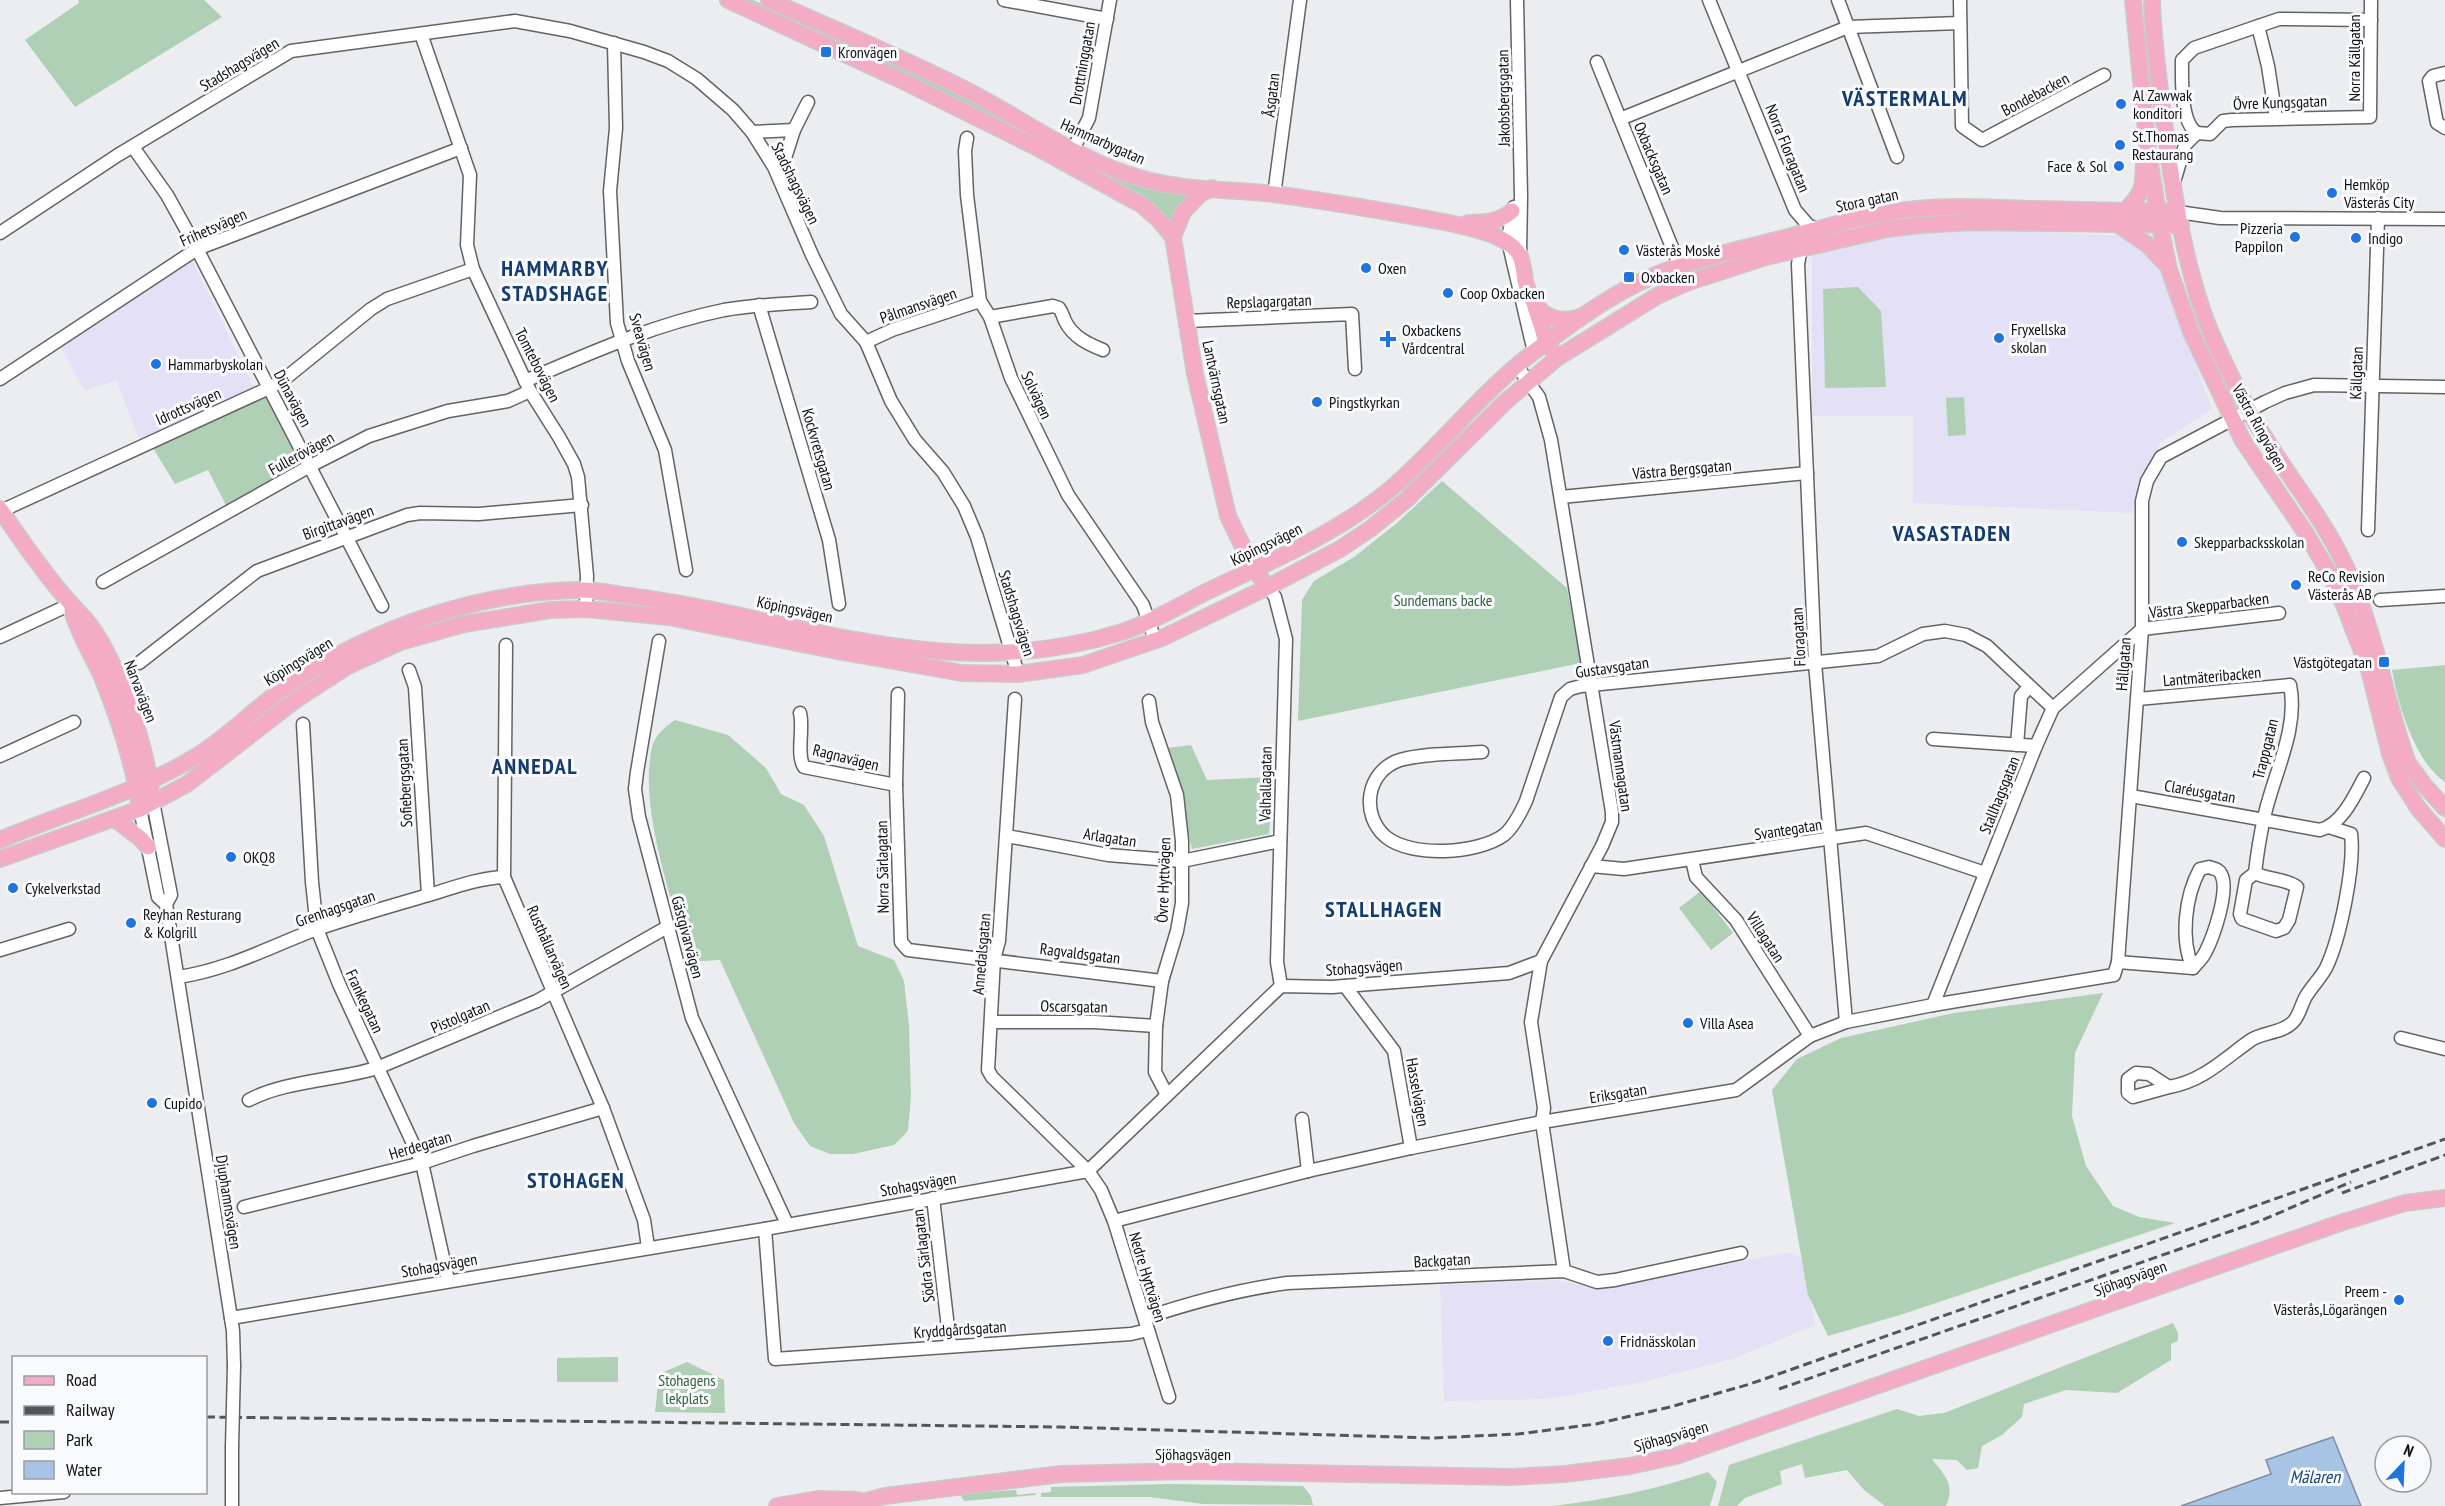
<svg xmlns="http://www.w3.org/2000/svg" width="2445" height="1506" font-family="'PT Sans Narrow',sans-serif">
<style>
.education{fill:#e4e0f6}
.green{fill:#afd0b4}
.water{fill:#a8c4e5;stroke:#7a8ea5;stroke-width:1.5}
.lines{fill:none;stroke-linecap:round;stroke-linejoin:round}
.minor-casing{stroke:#626365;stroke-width:15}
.major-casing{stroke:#cacacb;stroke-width:18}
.minor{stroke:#fff;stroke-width:12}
.major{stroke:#f3acc4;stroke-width:15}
.rail{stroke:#555657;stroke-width:3;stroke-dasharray:9 4.5;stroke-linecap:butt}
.minor-bridge-casing{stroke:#626365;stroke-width:15;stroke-linecap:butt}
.minor-bridge{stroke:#fff;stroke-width:12}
.poi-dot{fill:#1f74de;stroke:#f9fafd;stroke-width:2}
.labels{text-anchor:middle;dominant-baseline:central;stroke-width:6;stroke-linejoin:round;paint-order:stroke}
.poi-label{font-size:16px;fill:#101011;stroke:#f9fafd;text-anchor:start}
.street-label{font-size:16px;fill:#101011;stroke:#f9fafd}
.park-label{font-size:16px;fill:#30633a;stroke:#f9fafd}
.water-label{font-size:18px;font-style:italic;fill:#204772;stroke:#f9fafd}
.district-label{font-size:22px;font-weight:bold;letter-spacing:1.5px;fill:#143c6f;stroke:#f9fafd}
</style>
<rect width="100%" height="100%" fill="#ecedf0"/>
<g class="education">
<path d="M1944 228 2126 236 2140 242 2160 267 2212 409 2160 443 2132 513 1913 503V416H1812V254L1911 231Z"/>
<path d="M192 260 254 388 140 441 116 380 85 391 61 348Z"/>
<path d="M1789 1252 1803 1258 1815 1325 1735 1358 1643 1382 1547 1399 1444 1401 1440 1285 1557 1280 1591 1287 1652 1279Z"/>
</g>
<g class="green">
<path d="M78 0H204L222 17 75 107 25 40 79 3Z"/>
<path d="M740 0H753L965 98 1055 150Z"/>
<path d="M1081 164 1129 182 1191 194 1169 228Z"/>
<path d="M1858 287 1881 311 1886 387 1825 388 1823 289Z"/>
<path d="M266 397 304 465 227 507 208 470 175 484 153 448Z"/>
<path d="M1964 397 1966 435 1948 436 1946 398Z"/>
<path d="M1442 481 1567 588 1581 663 1298 721 1302 600 1314 581 1354 557 1397 523Z"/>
<path d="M2445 665V782C2415 762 2398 705 2392 670Z"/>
<path d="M675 720 728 735 766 768 781 794 804 805 824 836 858 946 894 960 904 981 909 1025 911 1096 908 1131 894 1145 853 1154H830L810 1146 794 1123 720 960 689 962C673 901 638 808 652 747 655 735 666 726 675 720Z"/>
<path d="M1191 745 1207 780 1274 777 1269 834 1192 849 1167 748Z"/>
<path d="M1701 891 1733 933 1711 950 1679 908Z"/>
<path d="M2103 993 2075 1053 2072 1116 2086 1166 2113 1206 2139 1217 2175 1223 1900 1315 1828 1336 1808 1295 1772 1090 1797 1059 1841 1038 1954 1013Z"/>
<path d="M2173 1323 2178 1333V1341L2171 1344V1360L2117 1393 2066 1390 2024 1404 2022 1417 2002 1435 1982 1446 1978 1468 1967 1470 1957 1460 1932 1459C1944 1475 1956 1484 1946 1506H1885L1864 1490 1847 1470 1805 1478 1802 1464 1780 1471 1782 1484 1745 1498 1737 1506H1718L1729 1465 1897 1409 1919 1416 1944 1413Z"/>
<path d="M618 1357V1382H557V1358Z"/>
<path d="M687 1362 724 1380 725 1413 655 1412 659 1374Z"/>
<path d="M1708 1472 1717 1482 1710 1506H1552C1605 1500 1657 1489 1708 1472Z"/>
<path d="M1169 1484 1303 1486 1311 1496 1313 1505 1203 1504 1150 1497H1041V1493L1051 1492V1487Z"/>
<path d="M1016 1490 1017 1495 1035 1493 1036 1495 964 1501 960 1494Z"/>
</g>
<path class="water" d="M2333 1437 2361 1506H2181L2271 1474 2266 1460Z"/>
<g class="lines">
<g class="minor-casing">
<g id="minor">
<path d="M1004 0 1107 19"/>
<path d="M1517 0 1521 196 1520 255"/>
<path d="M1709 0 1795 210 1808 225 1816 229"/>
<path d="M1838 0 1897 157"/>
<path d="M1960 0 1962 126 1982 140 2104 75"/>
<path d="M2258 26 2268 66 2276 118"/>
<path d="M421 34 470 175 467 245 473 269 530 391 559 437 574 464 578 477 587 576 586 609"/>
<path d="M614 43 616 128 610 191 617 323 628 361 665 450 686 570"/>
<path d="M1597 62 1680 267"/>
<path d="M2445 73 2433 76 2429 81 2437 123 2445 128"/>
<path d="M1620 119 1848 27 1960 23"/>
<path d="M752 132 794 130"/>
<path d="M2197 133 2210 134 2223 121 2232 120 2370 117 2371 0"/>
<path d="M2197 133C2180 122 2182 79 2182 60L2194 48 2279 19 2371 20"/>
<path d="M967 138 965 151 967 195 980 301 990 317 1011 378 1068 495 1143 605 1155 640"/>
<path d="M133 147 167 195 197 249 382 606"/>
<path d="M1069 157 1089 118 1110 0"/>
<path d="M779 177 794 130 808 102"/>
<path d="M2174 182 2185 145 2197 133"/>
<path d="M1274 195 1300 0"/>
<path d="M1514 207 1509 233V245L1534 352"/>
<path d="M2178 212 2220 218 2445 219"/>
<path d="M0 233 118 155 291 51 515 21 570 31 644 52 668 61 697 79 733 110 752 132 774 167 812 255 841 314 866 342 891 401 915 440 943 472 964 506 977 537 1018 674"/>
<path d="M1801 248 1798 264 1815 663 1846 1022"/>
<path d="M759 305 829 540 839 604"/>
<path d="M990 317 1053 306 1059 308C1062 312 1063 316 1065 321 1073 337 1088 344 1103 350"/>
<path d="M1186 321 1352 314 1355 369"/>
<path d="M866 342 892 330 980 301"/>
<path d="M1517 366 1539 397 1551 440 1612 812V822L1602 846 1541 961 1531 1022 1544 1108 1542 1122 1564 1271"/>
<path d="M0 379 197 249 461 148"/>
<path d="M525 381C590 353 655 324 724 310 753 305 782 304 811 302"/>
<path d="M1561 497 1807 473"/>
<path d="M1 511 269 388 287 377 371 309 387 299 473 269"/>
<path d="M2368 530 2378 218"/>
<path d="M103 582 310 466 369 436 448 411 508 401 530 391"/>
<path d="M1268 587 1275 597 1286 639 1277 962 1281 986"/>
<path d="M2380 600 2445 596"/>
<path d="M0 637 71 604"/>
<path d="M659 641 637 772 635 789 639 817 692 1018 787 1224"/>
<path d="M506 645 504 877 603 1108 644 1220 648 1247"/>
<path d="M139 663 257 571 407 515 420 513 479 514 582 505"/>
<path d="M409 670 415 687 428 895"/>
<path d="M898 694 896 785 901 942 908 950 1162 981"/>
<path d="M1015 699 999 941 994 959 988 1070 992 1077 1088 1171 1101 1190 1114 1221 1169 1397"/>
<path d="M2138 699 2290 685C2299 730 2273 775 2264 818 2260 836 2257 855 2255 873 2268 880 2285 878 2297 887L2289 920 2284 928 2276 931 2242 919 2240 914 2246 880 2255 873"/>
<path d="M1149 701 1152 722 1177 795 1182 841V903L1177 931 1162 981 1156 1026 1155 1072 1167 1095"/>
<path d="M800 713C804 729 796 755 804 767L896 785"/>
<path d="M303 724 312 882 317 929 339 984 422 1163 448 1280"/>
<path d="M1933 739 2036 746"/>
<path d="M2017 745 2021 696 2029 687"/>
<path d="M1482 752C1456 754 1425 753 1400 760 1366 771 1360 815 1386 837 1412 858 1478 854 1504 835 1514 827 1521 812 1526 801L1561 697 1570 689 1581 686 1878 656 1923 634 1945 631 1966 635 1987 646 2053 708"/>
<path d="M0 756 74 722"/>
<path d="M2131 796 2320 830C2342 824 2354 797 2364 778"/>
<path d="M153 802 171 895 166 904"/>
<path d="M140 809 158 897 166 904 233 1331 234 1366"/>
<path d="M1007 836 1108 855 1182 861 1280 841"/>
<path d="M1692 860 1696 877 1736 920 1810 1036"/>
<path d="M1591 866 1624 869 1866 833 1985 873"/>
<path d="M2209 867C2214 869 2219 869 2221 874 2230 890 2213 938 2205 953 2202 959 2197 963 2193 968 2180 940 2185 896 2200 869Z"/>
<path d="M0 950 69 929"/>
<path d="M2118 962 2193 968"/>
<path d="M178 977C228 970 271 946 317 929 355 916 394 905 432 894 455 887 479 878 504 877"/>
<path d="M1345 986 1394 1051 1411 1148"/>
<path d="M1933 1005 2036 746 2053 708 2142 629 2279 613"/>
<path d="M992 1022H1094L1156 1026"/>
<path d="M2401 1038 2445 1049"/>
<path d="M2169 1087 2133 1097 2128 1093V1079L2136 1073 2149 1074 2169 1087C2203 1081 2224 1059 2251 1040 2263 1032 2283 1033 2293 1022 2299 1016 2301 1006 2305 998 2311 987 2320 979 2326 968 2340 939 2355 866 2351 834L2329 827"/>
<path d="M249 1100C284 1081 338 1080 377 1068L537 1001 669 926"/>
<path d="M1302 1119 1308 1171"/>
<path d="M933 1198 950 1345"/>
<path d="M244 1207 422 1163 473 1146 603 1108"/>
<path d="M1114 1221 1308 1171 1411 1148 1542 1122 1736 1090 1810 1036 1846 1022 1933 1005 2114 975 2118 962 2142 629V501L2147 481 2161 457 2265 402 2285 393 2314 385 2445 387"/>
<path d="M765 1229 775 1359 1131 1334 1148 1330"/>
<path d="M231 1318 765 1229 1088 1171 1281 986 1332 987 1509 973 1541 961"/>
<path d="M1145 1318C1192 1302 1237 1290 1287 1283L1564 1271 1597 1282 1615 1280 1741 1253"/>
<path d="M232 1447V1506"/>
<path d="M0 1498 64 1492"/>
</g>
</g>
<g class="major-casing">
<g id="major">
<path d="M728 0 901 80 1038 148 1142 205 1158 219 1173 237"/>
<path d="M769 0C835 30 903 58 968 91 1025 120 1081 163 1143 179 1185 191 1231 189 1274 194 1332 202 1391 212 1449 223 1471 228 1506 234 1519 254 1523 261 1524 273 1525 281 1532 309 1550 327 1580 317"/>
<path d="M2133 0 2148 150 2160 226 2169 269 2191 332 2243 441 2305 532 2331 576 2344 605 2369 670 2390 754 2399 778 2418 808 2445 839"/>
<path d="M2152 0C2153 41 2159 81 2164 122 2172 185 2182 251 2203 312 2215 346 2232 379 2249 411 2281 470 2327 519 2352 581 2377 640 2386 703 2408 763L2425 786 2445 808"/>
<path d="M1212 188 1200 194 1183 212 1173 237 1195 374 1228 516 1254 570 1261 578"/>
<path d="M2125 211C2143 193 2143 189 2144 164"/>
<path d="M1468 223C1485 223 1499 222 1512 211"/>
<path d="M2120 226 2148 245 2166 264"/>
<path d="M1535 307 1547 343 1552 350"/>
<path d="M0 509C20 539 47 577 71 604 78 612 86 619 92 628 119 667 145 742 151 790"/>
<path d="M72 610C78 633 92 655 102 677 119 719 134 764 140 809"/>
<path d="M115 819 140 838 148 847"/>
<path d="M0 840C66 812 136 793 197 756 231 735 258 705 291 683 376 627 480 591 582 590 598 590 614 594 630 596 661 600 692 606 723 612 861 642 982 676 1122 632 1153 622 1180 605 1208 591 1273 560 1339 533 1394 486 1442 444 1481 393 1531 354 1568 326 1609 295 1651 277 1695 258 1743 249 1788 237 1830 226 1873 213 1916 209 1956 205 1996 208 2035 209 2083 210 2131 211 2178 212"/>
<path d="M0 859 140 809 187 784 297 699 348 666 400 642 464 624 550 610 586 609 669 617 837 651 962 673 1018 674 1083 665 1162 638 1268 587 1340 549 1370 529 1406 500 1505 402 1557 358 1657 296 1686 283 1766 257 1887 229 1920 225 1973 222 2181 225"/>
<path d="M777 1506 818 1499 858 1500"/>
<path d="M847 1506 885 1496 1061 1474 1192 1471 1511 1477 1565 1474 1630 1466 1676 1456 2340 1223 2405 1203 2445 1198"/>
</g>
</g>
<use href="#minor" class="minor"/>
<use href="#major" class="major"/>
<g class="rail">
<path d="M2342 1193 2445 1155"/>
<path d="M1779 1389 2260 1221 2351 1182"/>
<path d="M206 1417 1061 1427 1433 1438 1518 1434 1596 1424 1670 1407 1750 1384 2445 1139"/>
<path d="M0 1422H14"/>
</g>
<g class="minor-bridge-casing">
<path id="minor-bridge" d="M232 1447 234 1366"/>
</g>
<use href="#minor-bridge" class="minor-bridge"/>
</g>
<g class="poi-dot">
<rect x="820" y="46" width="12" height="12" rx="3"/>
<circle cx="2121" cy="104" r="6"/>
<circle cx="2120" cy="145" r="6"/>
<circle cx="2119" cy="166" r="6"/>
<circle cx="2332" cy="193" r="6"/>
<circle cx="2295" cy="237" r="6"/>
<circle cx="2356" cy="238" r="6"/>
<circle cx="1624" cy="250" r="6"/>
<circle cx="1366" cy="268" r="6"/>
<rect x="1623" y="271" width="12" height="12" rx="3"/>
<circle cx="1448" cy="293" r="6"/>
<circle cx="1999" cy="338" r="6"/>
<path d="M1385 330h6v6h6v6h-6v6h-6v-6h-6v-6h6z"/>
<circle cx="156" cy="364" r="6"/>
<circle cx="1317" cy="402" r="6"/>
<circle cx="2182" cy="542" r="6"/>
<circle cx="2296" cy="585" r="6"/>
<rect x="2378" y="656" width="12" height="12" rx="3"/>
<circle cx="231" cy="857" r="6"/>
<circle cx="13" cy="888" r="6"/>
<circle cx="131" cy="923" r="6"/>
<circle cx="1688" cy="1023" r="6"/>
<circle cx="152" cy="1103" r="6"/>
<circle cx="2399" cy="1300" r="6"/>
<circle cx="1608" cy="1341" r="6"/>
</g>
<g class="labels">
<g class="poi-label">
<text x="838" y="52">Kronvägen</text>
<text x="2133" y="95">Al Zawwak<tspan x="2133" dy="18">konditori</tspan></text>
<text x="2132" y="136">St.Thomas<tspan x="2132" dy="18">Restaurang</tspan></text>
<text x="2107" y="166" text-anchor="end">Face &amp; Sol</text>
<text x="2344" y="184">Hemköp<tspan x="2344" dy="18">Västerås City</tspan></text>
<text x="2283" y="228" text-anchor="end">Pizzeria<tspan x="2283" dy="18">Pappilon</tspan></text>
<text x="2368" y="238">Indigo</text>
<text x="1636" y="250">Västerås Moské</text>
<text x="1378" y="268">Oxen</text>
<text x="1641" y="277">Oxbacken</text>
<text x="1460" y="293">Coop Oxbacken</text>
<text x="2011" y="329">Fryxellska<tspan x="2011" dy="18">skolan</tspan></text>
<text x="1402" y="330">Oxbackens<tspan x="1402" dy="18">Vårdcentral</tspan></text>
<text x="168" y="364">Hammarbyskolan</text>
<text x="1329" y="402">Pingstkyrkan</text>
<text x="2194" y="542">Skepparbacksskolan</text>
<text x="2308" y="576">ReCo Revision<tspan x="2308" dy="18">Västerås AB</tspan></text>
<text x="2372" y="662" text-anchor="end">Västgötegatan</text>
<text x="243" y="857">OKQ8</text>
<text x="25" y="888">Cykelverkstad</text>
<text x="143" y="914">Reyhan Resturang<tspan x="143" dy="18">&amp; Kolgrill</tspan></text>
<text x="1700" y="1023">Villa Asea</text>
<text x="164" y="1103">Cupido</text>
<text x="2387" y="1291" text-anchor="end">Preem -<tspan x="2387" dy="18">Västerås,Lögarängen</tspan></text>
<text x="1620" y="1341">Fridnässkolan</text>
</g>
<g class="street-label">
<text transform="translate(2354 58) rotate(-90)">Norra Källgatan</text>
<text transform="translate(1082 63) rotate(-80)">Drottninggatan</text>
<text transform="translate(239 64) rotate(-31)">Stadshagsvägen</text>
<text transform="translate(2035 94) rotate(-28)">Bondebacken</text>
<text transform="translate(1271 95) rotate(-83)">Åsgatan</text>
<text transform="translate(1503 98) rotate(-91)">Jakobsbergsgatan</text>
<text transform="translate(2280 102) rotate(-2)">Övre Kungsgatan</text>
<text transform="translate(1103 141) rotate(24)">Hammarbygatan</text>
<text transform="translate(1788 148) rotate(68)">Norra Floragatan</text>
<text transform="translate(1654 158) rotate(67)">Oxbacksgatan</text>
<text transform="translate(796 183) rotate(64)">Stadshagsvägen</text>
<text transform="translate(1867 200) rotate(-12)">Stora gatan</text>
<text transform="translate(213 227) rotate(-24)">Frihetsvägen</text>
<text transform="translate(1269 301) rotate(-2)">Repslagargatan</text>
<text transform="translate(918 305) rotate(-19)">Pålmansvägen</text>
<text transform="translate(643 342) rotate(74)">Sveavägen</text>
<text transform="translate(538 365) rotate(63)">Tomtebovägen</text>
<text transform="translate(2356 373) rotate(-88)">Källgatan</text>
<text transform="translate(1217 382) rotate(78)">Lantvärnsgatan</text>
<text transform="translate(1037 395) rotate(65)">Solvägen</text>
<text transform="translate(293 398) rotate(62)">Dünavägen</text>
<text transform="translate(188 406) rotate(-24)">Idrottsvägen</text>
<text transform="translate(2260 427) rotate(61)">Västra Ringvägen</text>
<text transform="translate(819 449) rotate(74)">Kockvretsgatan</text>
<text transform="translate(301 453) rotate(-29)">Fullerövägen</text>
<text transform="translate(1682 469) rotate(-5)">Västra Bergsgatan</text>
<text transform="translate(338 522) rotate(-20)">Birgittavägen</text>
<text transform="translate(1266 544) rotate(-26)">Köpingsvägen</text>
<text transform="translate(2209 605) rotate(-7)">Västra Skepparbacken</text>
<text transform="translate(795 609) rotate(12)">Köpingsvägen</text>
<text transform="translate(1017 613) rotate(73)">Stadshagsvägen</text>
<text transform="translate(1798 637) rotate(-93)">Floragatan</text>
<text transform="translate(298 661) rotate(-32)">Köpingsvägen</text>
<text transform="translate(2123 664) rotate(-86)">Hållgatan</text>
<text transform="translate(1612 667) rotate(-8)">Gustavsgatan</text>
<text transform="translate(2212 676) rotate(-5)">Lantmäteribacken</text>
<text transform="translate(141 691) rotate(69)">Narvavägen</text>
<text transform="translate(2265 749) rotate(-76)">Trappgatan</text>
<text transform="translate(846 757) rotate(14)">Ragnavägen</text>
<text transform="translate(1621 766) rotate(82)">Västmannagatan</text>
<text transform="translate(404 783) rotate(-93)">Sofiebergsgatan</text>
<text transform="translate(1265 784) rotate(-89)">Valhallagatan</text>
<text transform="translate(2200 791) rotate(10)">Claréusgatan</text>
<text transform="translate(1999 795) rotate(-68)">Stallhagsgatan</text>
<text transform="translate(1788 829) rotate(-9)">Svantegatan</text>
<text transform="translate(1110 837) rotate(9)">Arlagatan</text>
<text transform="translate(882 867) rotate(-91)">Norra Särlagatan</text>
<text transform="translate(1163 880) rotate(-88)">Övre Hyttvägen</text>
<text transform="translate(335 908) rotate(-19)">Grenhagsgatan</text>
<text transform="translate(688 937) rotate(75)">Gästgivarvägen</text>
<text transform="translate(1766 937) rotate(57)">Villagatan</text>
<text transform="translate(550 947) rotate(66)">Rusthållarvägen</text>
<text transform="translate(1080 953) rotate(7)">Ragvaldsgatan</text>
<text transform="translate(981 954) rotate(-85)">Annedalsgatan</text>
<text transform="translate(1364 967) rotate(-4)">Stohagsvägen</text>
<text transform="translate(365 1001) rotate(65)">Frankegatan</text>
<text transform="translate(1074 1006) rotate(1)">Oscarsgatan</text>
<text transform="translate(460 1016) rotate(-23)">Pistolgatan</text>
<text transform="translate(1418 1092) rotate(80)">Hasselvägen</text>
<text transform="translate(1618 1093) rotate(-9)">Eriksgatan</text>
<text transform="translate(420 1145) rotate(-17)">Herdegatan</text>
<text transform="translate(918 1184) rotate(-10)">Stohagsvägen</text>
<text transform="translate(229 1202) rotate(81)">Djuphamnsvägen</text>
<text transform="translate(923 1256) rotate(-97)">Södra Särlagatan</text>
<text transform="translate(1442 1260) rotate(-3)">Backgatan</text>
<text transform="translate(439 1265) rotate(-10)">Stohagsvägen</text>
<text transform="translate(1148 1277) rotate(73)">Nedre Hyttvägen</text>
<text transform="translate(2130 1278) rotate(-20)">Sjöhagsvägen</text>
<text transform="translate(960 1329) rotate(-4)">Kryddgårdsgatan</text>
<text transform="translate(1671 1436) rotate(-16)">Sjöhagsvägen</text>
<text x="1193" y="1454">Sjöhagsvägen</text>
</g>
<g class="park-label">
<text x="1443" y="600">Sundemans backe</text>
<text x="687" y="1380">Stohagens<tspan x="687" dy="18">lekplats</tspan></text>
</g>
<g class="water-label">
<text x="2315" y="1476">Mälaren</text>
</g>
<g class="district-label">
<text x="1905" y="98">VÄSTERMALM</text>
<text x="555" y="268">HAMMARBY<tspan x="555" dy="25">STADSHAGE</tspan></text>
<text x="1952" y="533">VASASTADEN</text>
<text x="535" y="766">ANNEDAL</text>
<text x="1384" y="909">STALLHAGEN</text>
<text x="576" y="1180">STOHAGEN</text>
</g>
</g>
<rect x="12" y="1356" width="195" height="138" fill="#f9fafd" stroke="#9c9c9f" stroke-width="1.5"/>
<rect x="24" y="1376" width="30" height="9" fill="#f3acc4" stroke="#9c9c9f" stroke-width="1.5"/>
<text x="66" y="1386" font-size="18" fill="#101011">Road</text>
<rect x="24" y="1406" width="30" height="9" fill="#555657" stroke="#9c9c9f" stroke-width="1.5"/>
<text x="66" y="1416" font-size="18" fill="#101011">Railway</text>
<rect x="24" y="1431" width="30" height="18" fill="#afd0b4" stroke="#9c9c9f" stroke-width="1.5"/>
<text x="66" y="1446" font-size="18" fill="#101011">Park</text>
<rect x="24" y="1461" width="30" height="18" fill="#a8c4e5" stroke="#9c9c9f" stroke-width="1.5"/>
<text x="66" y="1476" font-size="18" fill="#101011">Water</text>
<g transform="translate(2403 1464) rotate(23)"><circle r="28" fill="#f9fafd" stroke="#9c9c9f" stroke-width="1.5"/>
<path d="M0-4.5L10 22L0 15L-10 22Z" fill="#1f74de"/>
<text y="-9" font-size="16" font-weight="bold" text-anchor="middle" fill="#101011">N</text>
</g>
</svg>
